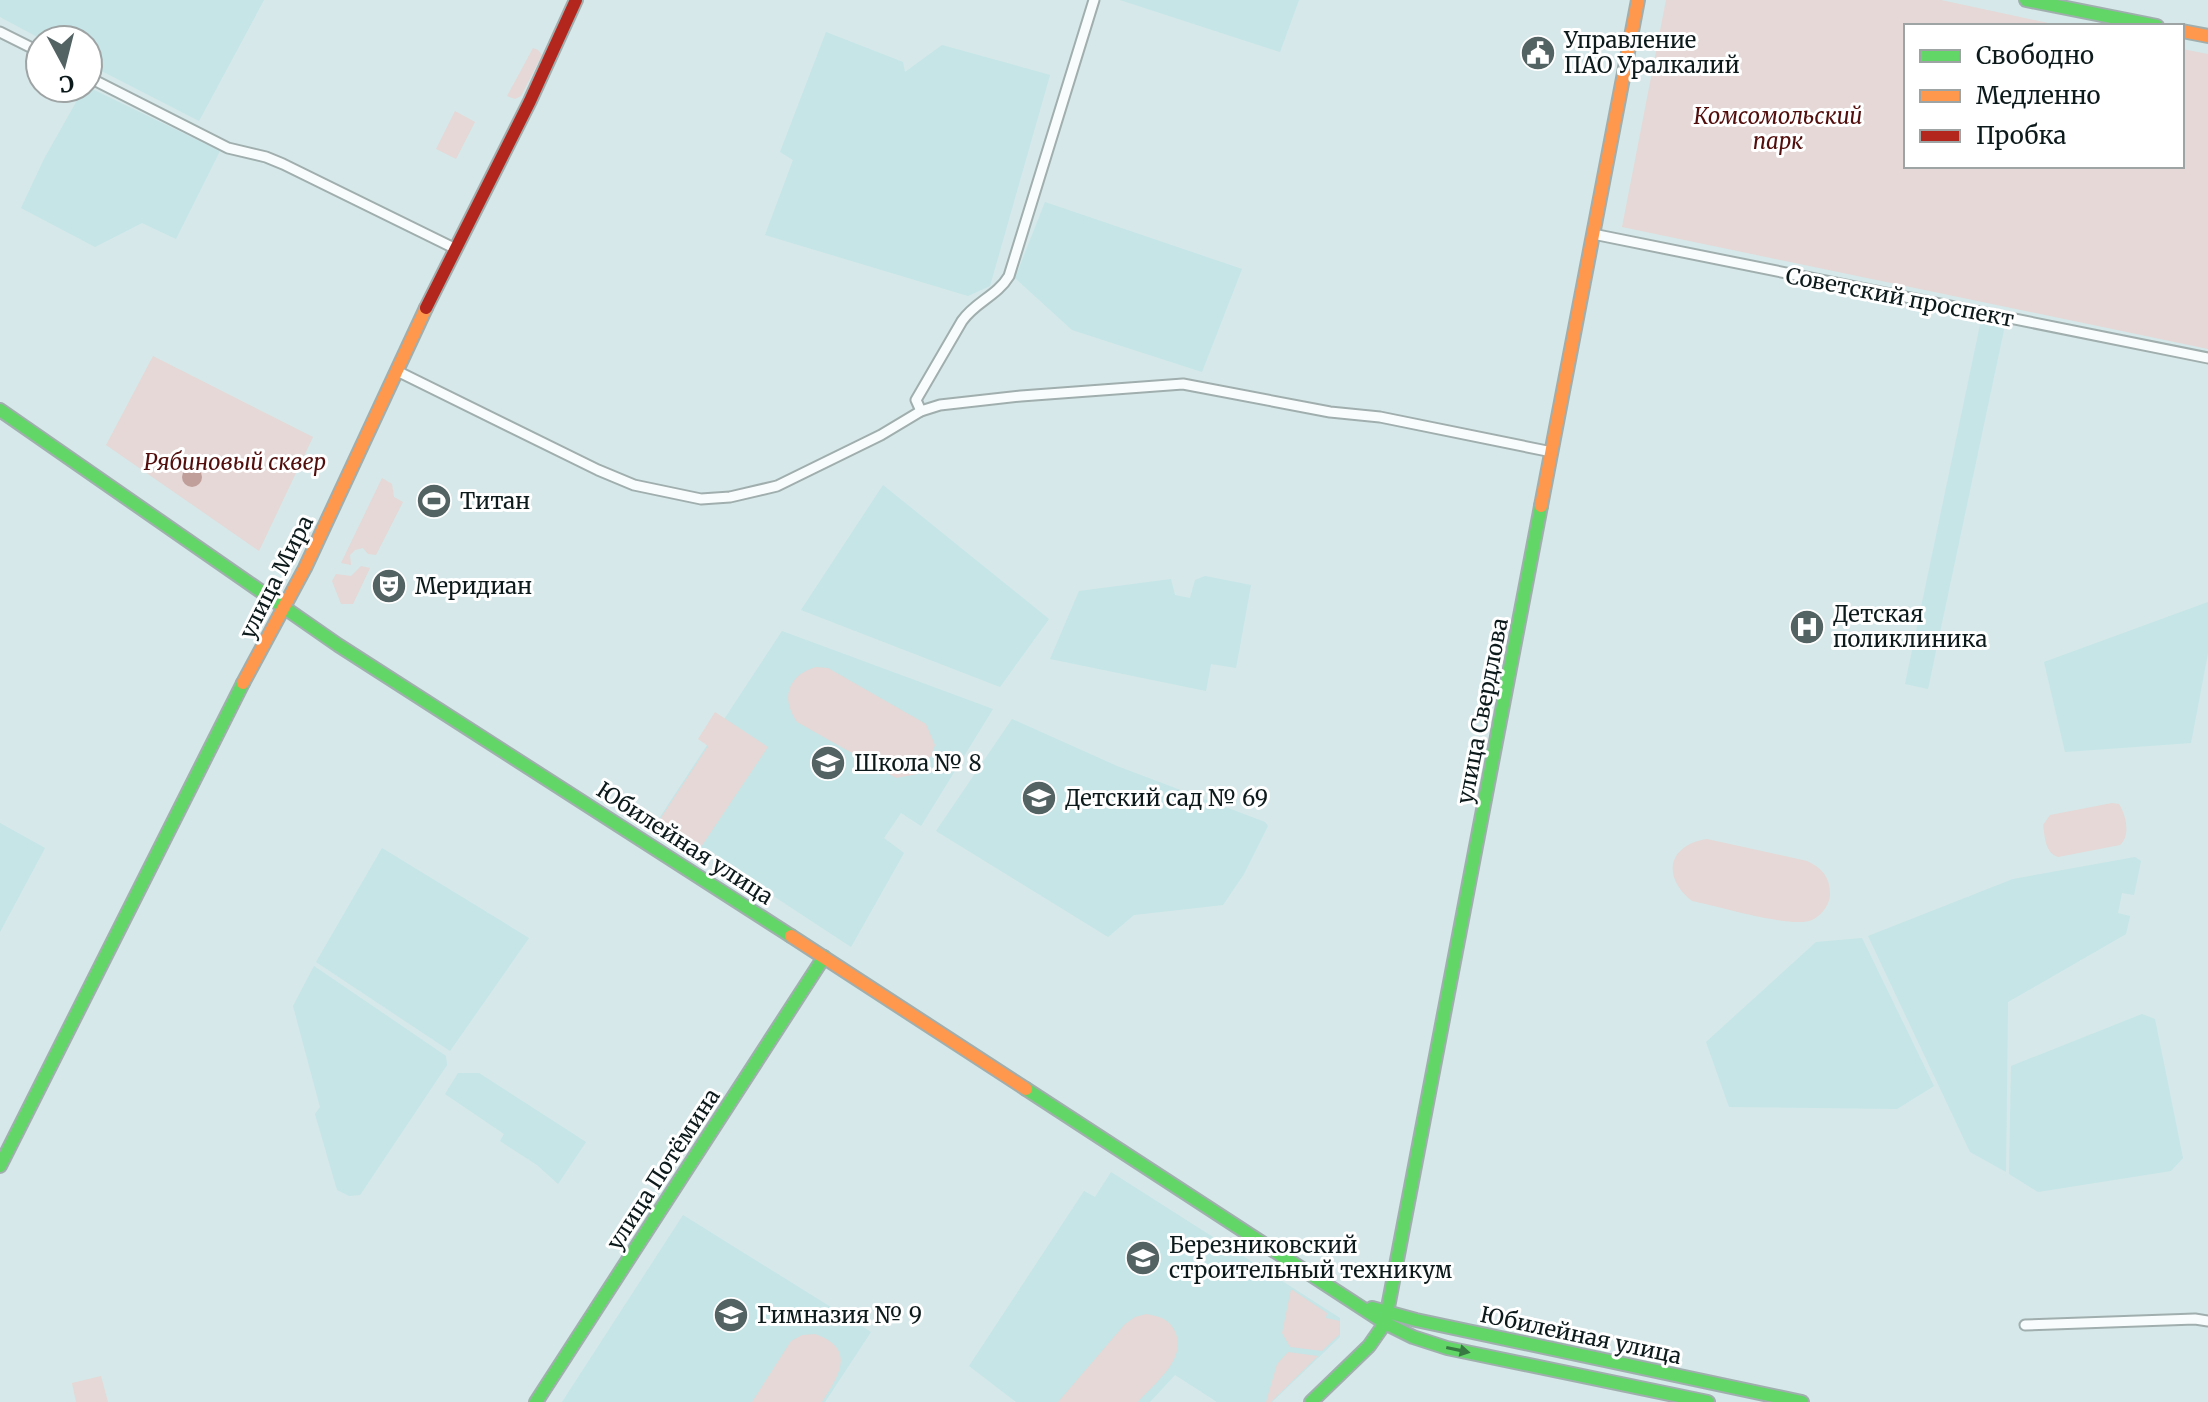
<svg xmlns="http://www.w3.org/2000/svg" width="2208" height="1402" font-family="Merriweather,serif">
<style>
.built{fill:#c5e5e7}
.green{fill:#e5d8d6}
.water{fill:#c09f9b}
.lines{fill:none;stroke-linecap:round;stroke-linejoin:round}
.street-casing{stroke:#a0aeae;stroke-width:13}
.fast-casing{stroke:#a0aeae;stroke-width:16}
.slow-casing{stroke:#a0aeae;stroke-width:16}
.jam-casing{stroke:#a0aeae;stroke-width:16}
.street{stroke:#f9fcfc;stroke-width:9}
.fast{stroke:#63d668;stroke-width:12}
.slow{stroke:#ff974d;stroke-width:12}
.jam{stroke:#b3261e;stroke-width:12}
.oneway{fill:#387842}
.labels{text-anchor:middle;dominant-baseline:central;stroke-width:6;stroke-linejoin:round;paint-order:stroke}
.poi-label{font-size:22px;fill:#0d1a1b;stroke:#fff;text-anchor:start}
.park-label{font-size:22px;font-style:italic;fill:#510e0c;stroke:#fff}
.street-label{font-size:22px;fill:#0d1a1b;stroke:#fff}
</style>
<rect width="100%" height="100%" fill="#d6e8e9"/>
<g class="built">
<path d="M0 0H264L199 121 88 64V40H43L0 17Z"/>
<path d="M1120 0H1299L1280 52Z"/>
<path d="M826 32 903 62 905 72 942 45 1050 75 990 286 968 296 765 235 793 160 780 152Z"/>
<path d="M88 87 220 151 176 239 142 223 95 247 21 208 44 159 84 88Z"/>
<path d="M1045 202 1242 269 1202 372 1072 330 1015 278Z"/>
<path d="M1981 320 2005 325 1928 689 1905 684Z"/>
<path d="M883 485 1049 619 1000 687 801 610Z"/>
<path d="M1205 576 1251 585 1236 668 1211 664 1206 691 1050 659 1079 591 1171 579 1175 595 1190 598 1195 580Z"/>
<path d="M2208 602V653L2191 743 2065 752 2044 662Z"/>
<path d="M782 631 993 709 921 826 901 813 884 838 904 853 851 947 658 820Z"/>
<path d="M1012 719 1117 766 1265 822 1268 826 1244 874 1223 905 1134 915 1108 937 936 831Z"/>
<path d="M0 823 45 848 0 932Z"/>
<path d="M382 848 529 938 450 1051 316 962Z"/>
<path d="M2135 857 2141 861 2134 895 2122 893 2118 913 2130 916 2126 934 2008 1002 2006 1172 1970 1152 1868 936 2013 879Z"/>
<path d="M1862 938 1934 1086 1897 1109 1729 1107 1706 1042 1816 942Z"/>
<path d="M314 966 446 1056 447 1065 360 1195 349 1196 337 1190 315 1114 320 1107 293 1006Z"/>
<path d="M2142 1014 2155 1019 2183 1158 2171 1171 2038 1192 2009 1174 2011 1066Z"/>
<path d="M458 1073H479L586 1142 558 1184 537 1165 500 1141 504 1134 445 1094Z"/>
<path d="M1111 1172 1340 1318V1337L1272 1402H1217L1175 1375 1150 1402H1016L969 1366 1084 1191 1095 1197Z"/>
<path d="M683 1215 871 1332 825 1402H562Z"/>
</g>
<g class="green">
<path d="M1666 0H1941L2062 26H1906V166H2182V49L2208 54V349L1622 227Z"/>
<path d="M533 48 538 50 542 55 521 96 515 99 507 96Z"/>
<path d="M455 111 475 122 456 159 436 149Z"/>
<path d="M153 356 313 437 259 551 106 445Z"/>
<path d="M382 478 392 484 394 497 403 502 376 555 368 554 363 548 355 550 350 555 351 565 341 563Z"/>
<path d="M361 566 370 568 353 604H341L332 581 336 574 351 576Z"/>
<path d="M816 667 828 668 926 724 935 745 927 766 918 774 896 778 797 722C780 698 788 675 816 667Z"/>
<path d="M715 712 768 747 701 847 660 819 708 746 698 739Z"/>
<path d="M2112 803 2119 804C2126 815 2131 836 2120 845L2058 857C2045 853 2045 837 2043 825L2050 815Z"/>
<path d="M1707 839 1807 861C1822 868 1830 877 1830 894 1830 905 1820 918 1809 921 1786 927 1718 906 1692 901 1662 878 1667 845 1707 839Z"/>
<path d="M1291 1289 1327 1313 1326 1318 1340 1321 1339 1335 1322 1351 1290 1347 1282 1333Z"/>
<path d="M1146 1314C1158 1316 1167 1318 1173 1328 1191 1356 1155 1383 1138 1402H1058L1125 1324 1135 1317Z"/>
<path d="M815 1334C857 1349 839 1375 822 1402H752L791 1341 802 1335Z"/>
<path d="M1288 1352 1318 1356 1271 1402H1266L1277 1364Z"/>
<path d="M101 1376 108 1402H76L72 1383Z"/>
</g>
<circle class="water" cx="192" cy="477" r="10"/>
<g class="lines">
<g class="street-casing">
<g id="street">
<path d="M0 32 40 52"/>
<path d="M88 77 228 148 266 157 283 164 456 249"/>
<path d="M1593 234 2208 358"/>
<path d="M397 371 598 470 634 485 701 499 730 497 777 486 881 435 921 411 940 405 1021 396 1183 384 1330 412 1380 417 1552 452"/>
<path d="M921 411 916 400 962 321C975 302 997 296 1009 276L1094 0"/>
<path d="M2025 1325 2195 1319 2208 1321"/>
</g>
</g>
<g class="fast-casing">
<g id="fast">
<path d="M2026 0 2157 26"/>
<path d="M0 410 338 645 791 936"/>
<path d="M1026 1089 1385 1323 1413 1337 1447 1348 1708 1402"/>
<path d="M0 1166 243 683"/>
<path d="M1372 1308 1416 1320 1802 1402"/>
<path d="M536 1402 824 957"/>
<path d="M1311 1402 1369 1346 1385 1323 1541 506"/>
</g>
</g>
<g class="slow-casing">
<g id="slow">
<path d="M2182 31 2208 36"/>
<path d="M1541 506 1638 0"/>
<path d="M243 683 305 568 426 308"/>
<path d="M791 936 1026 1089"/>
</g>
</g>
<g class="jam-casing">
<path id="jam" d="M426 308 530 101 576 0"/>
</g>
<use href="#street" class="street"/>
<use href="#fast" class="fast"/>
<use href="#slow" class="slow"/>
<use href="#jam" class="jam"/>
</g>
<defs><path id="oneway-solid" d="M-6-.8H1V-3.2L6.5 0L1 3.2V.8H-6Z" transform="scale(2)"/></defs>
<use class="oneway" href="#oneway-solid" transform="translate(1458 1350) rotate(12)"/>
<defs>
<g id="civic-disc" transform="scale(1.8)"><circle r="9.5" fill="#536263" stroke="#fff"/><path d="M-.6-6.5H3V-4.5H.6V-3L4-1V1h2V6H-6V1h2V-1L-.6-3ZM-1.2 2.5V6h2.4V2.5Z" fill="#fff"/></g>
<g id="stadium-disc" transform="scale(1.8)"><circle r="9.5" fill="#536263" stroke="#fff"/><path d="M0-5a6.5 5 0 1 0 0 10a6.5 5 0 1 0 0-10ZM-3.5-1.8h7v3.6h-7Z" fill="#fff"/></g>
<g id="theatre-disc" transform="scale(1.8)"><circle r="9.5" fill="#536263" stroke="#fff"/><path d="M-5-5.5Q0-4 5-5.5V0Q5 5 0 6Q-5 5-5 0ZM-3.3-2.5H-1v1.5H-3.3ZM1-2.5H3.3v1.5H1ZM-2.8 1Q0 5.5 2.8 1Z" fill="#fff"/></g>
<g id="hospital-disc" transform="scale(1.8)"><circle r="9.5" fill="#536263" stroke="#fff"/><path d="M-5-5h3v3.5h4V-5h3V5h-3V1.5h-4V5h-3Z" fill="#fff"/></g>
<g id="school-disc" transform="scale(1.8)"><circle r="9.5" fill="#536263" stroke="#fff"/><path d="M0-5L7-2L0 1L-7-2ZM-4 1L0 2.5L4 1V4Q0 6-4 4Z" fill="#fff"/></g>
<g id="university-disc" transform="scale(1.8)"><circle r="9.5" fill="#536263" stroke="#fff"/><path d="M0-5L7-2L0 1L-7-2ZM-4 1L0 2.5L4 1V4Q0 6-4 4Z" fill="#fff"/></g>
</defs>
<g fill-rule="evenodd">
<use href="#civic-disc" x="1538" y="53"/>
<use href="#stadium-disc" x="434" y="501"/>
<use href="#theatre-disc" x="389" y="586"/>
<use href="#hospital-disc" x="1807" y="627"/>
<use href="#school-disc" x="828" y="763"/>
<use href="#school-disc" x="1039" y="798"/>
<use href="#university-disc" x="1143" y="1258"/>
<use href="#school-disc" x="731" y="1315"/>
</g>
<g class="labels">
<g class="poi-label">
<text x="1564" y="40">Управление<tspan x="1564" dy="25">ПАО Уралкалий</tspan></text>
<text x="460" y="501">Титан</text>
<text x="415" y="586">Меридиан</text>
<text x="1833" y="614">Детская<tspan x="1833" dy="25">поликлиника</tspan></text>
<text x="854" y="763">Школа № 8</text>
<text x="1065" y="798">Детский сад № 69</text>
<text x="1169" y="1245">Березниковский<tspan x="1169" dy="25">строительный техникум</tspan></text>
<text x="757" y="1315">Гимназия № 9</text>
</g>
<g class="park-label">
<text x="1778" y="116">Комсомольский<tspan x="1778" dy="25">парк</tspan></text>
<text x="235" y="462">Рябиновый сквер</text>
</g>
<g class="street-label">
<text transform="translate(1900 297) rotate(11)">Советский проспект</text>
<text transform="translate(276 577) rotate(-63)">улица Мира</text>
<text transform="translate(1482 711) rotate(-79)">улица Свердлова</text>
<text transform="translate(685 843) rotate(33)">Юбилейная улица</text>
<text transform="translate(663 1169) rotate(-57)">улица Потёмина</text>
<text transform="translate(1581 1335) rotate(12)">Юбилейная улица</text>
</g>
</g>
<rect x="1904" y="24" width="280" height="144" fill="#ffffff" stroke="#9ea3a4" stroke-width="2"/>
<rect x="1920" y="50" width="40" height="12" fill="#63d668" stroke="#9ea3a4" stroke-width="2"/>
<text x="1976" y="64" font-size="24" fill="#0d1a1b">Свободно</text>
<rect x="1920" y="90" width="40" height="12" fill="#ff974d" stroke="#9ea3a4" stroke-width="2"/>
<text x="1976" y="104" font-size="24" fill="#0d1a1b">Медленно</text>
<rect x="1920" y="130" width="40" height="12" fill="#b3261e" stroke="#9ea3a4" stroke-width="2"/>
<text x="1976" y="144" font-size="24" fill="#0d1a1b">Пробка</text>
<g transform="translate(64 64) rotate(173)"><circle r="38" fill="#ffffff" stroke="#9ea3a4" stroke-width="2"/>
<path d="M0-6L14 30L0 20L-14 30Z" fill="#536263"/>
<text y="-12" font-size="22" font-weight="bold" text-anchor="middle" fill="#0d1a1b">С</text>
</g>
</svg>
